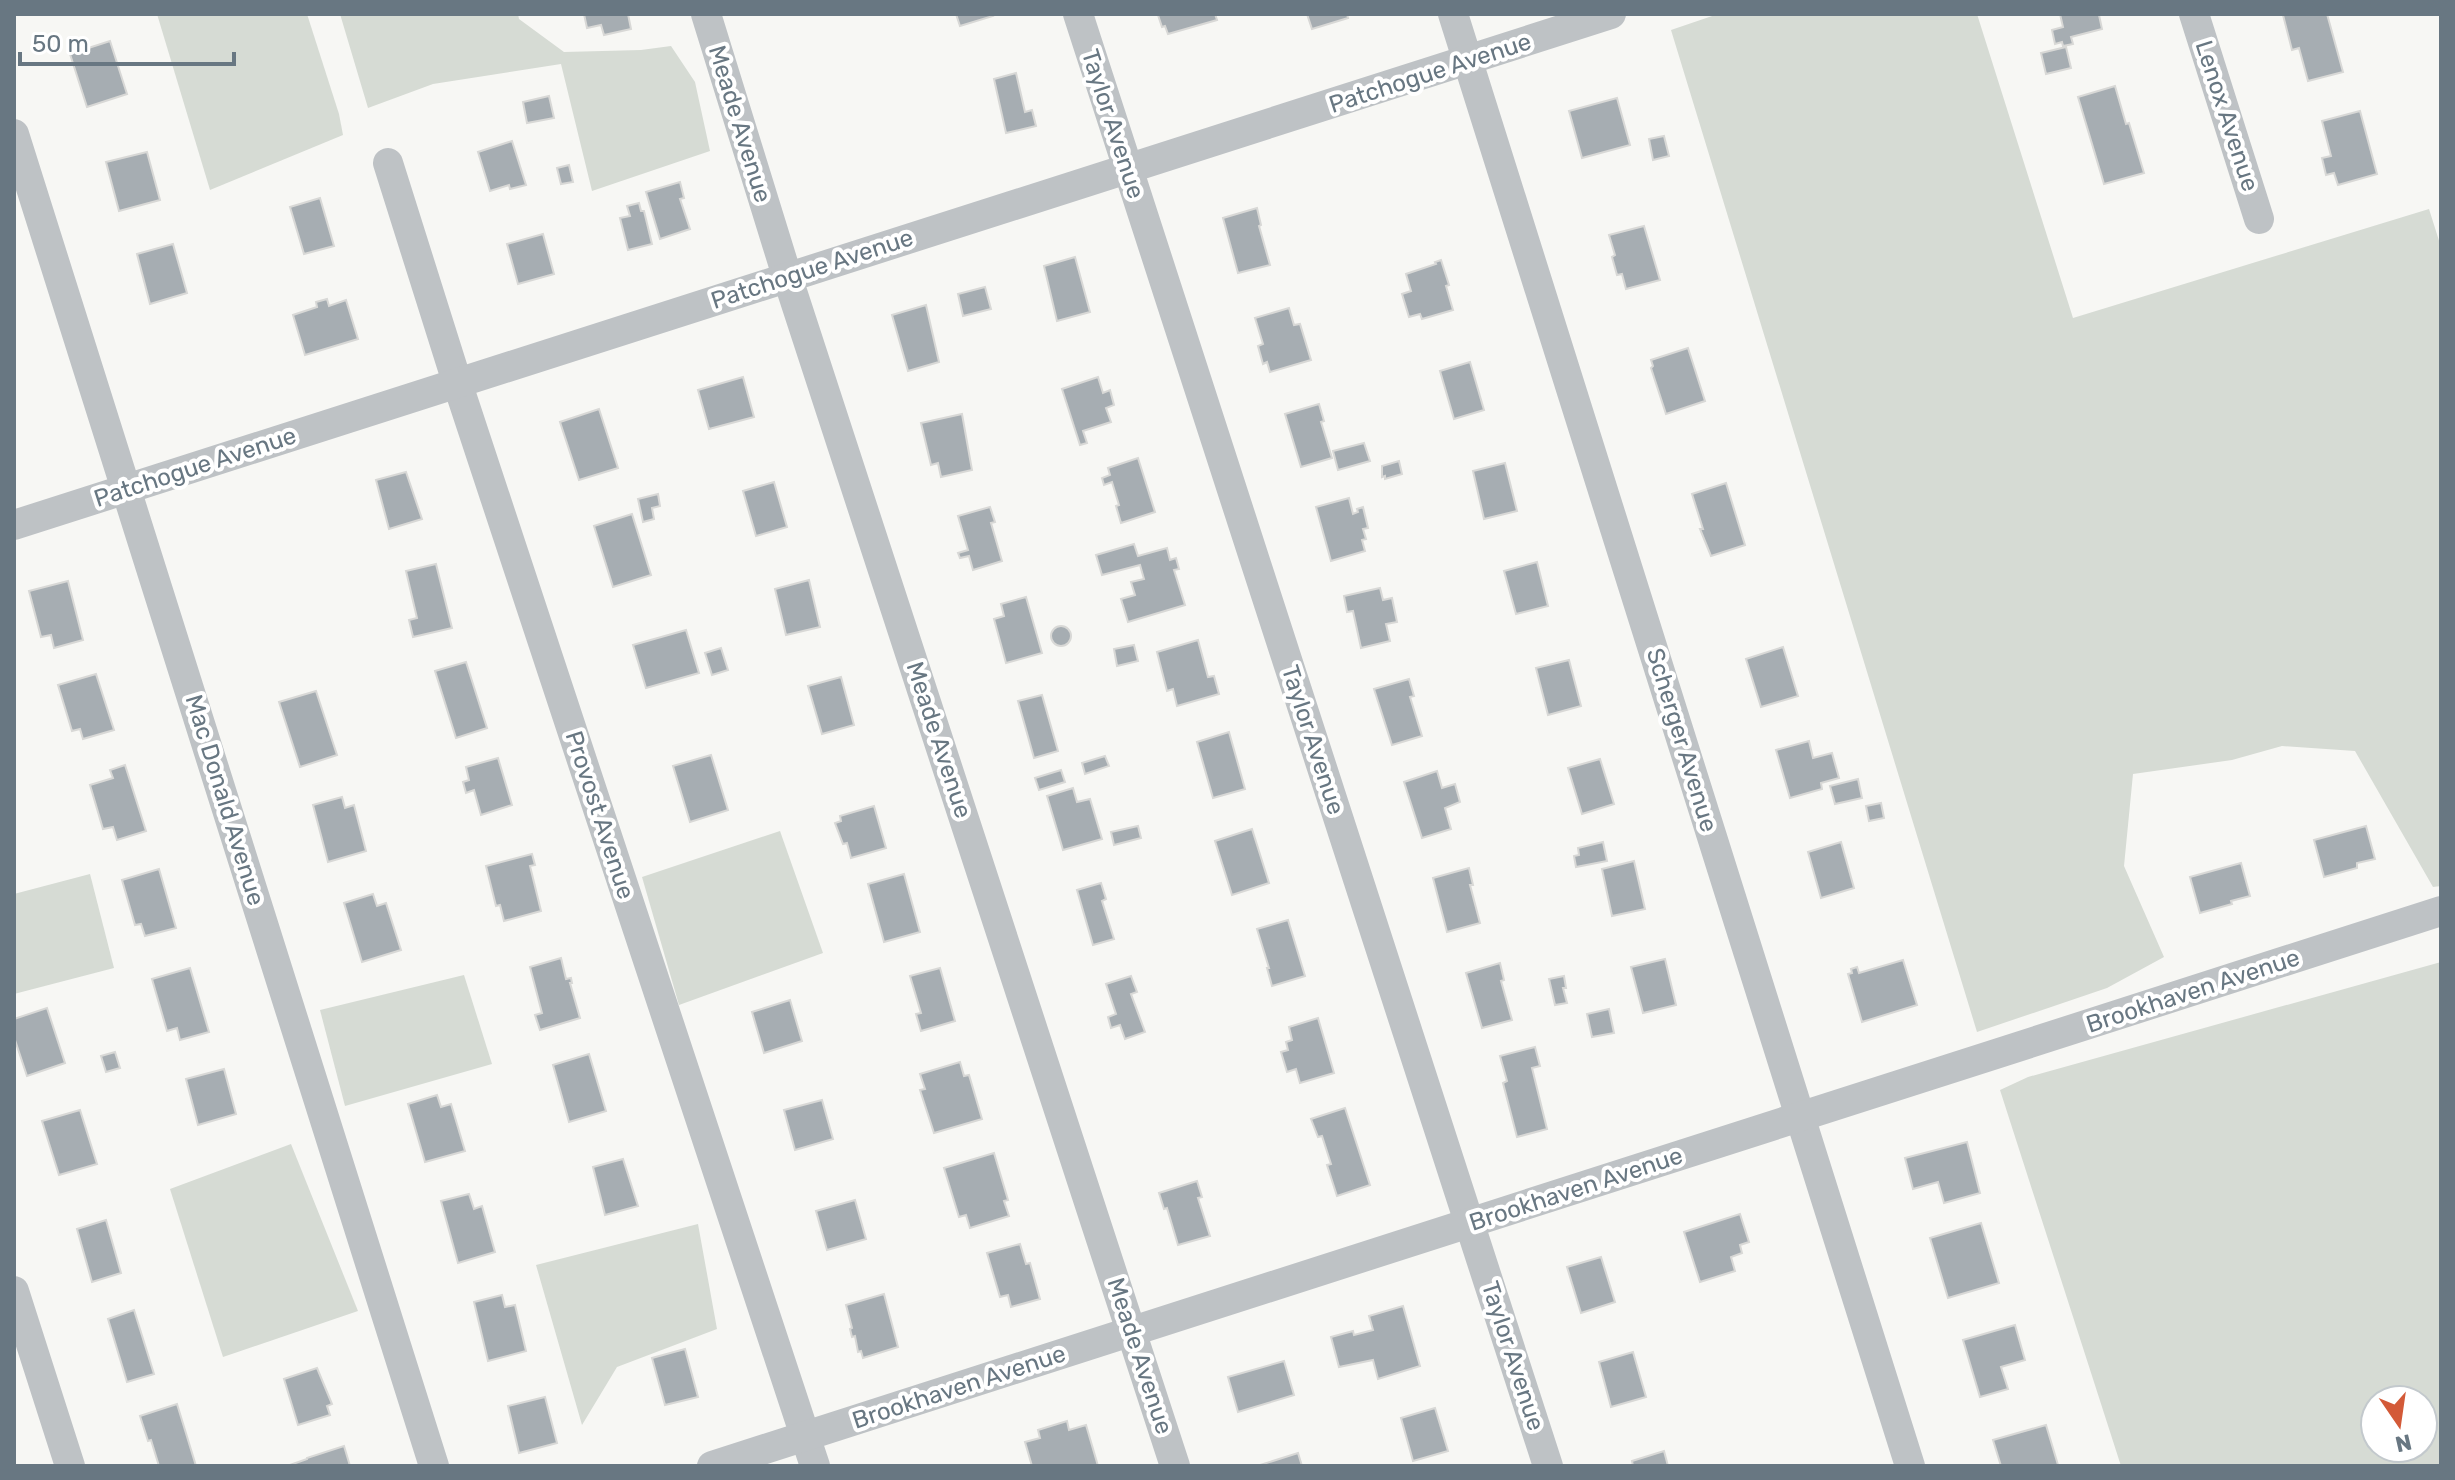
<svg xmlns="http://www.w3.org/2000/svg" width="2455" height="1480" font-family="Rubik,sans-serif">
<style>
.green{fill:#d6dbd4;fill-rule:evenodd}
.building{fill:#a6adb2;stroke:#d8d8d6;stroke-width:2}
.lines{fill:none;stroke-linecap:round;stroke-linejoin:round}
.minor{stroke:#bec2c5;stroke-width:30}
.labels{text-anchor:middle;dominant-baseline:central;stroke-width:8;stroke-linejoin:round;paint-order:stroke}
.street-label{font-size:24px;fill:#687782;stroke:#fff}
</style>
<rect width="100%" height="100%" fill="#f7f7f4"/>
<g class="green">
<path d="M157 14H307L339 114 343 135 210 190Z"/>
<path d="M340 14H518L519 19 564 52 641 50 671 46 695 82 710 151 592 191 561 64 433 84 368 108Z"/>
<path d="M1718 14H1977L2073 318 2429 209 2441 247V886L2433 887 2355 751 2282 746 2232 760 2133 774 2124 866 2164 957 2107 988 1977 1032 1671 30Z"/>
<path d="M780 831 823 953 679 1005 642 877Z"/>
<path d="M90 874 114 968 14 994V894Z"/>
<path d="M2441 962V1466H2121L2000 1090 2028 1077ZM2375 1400H2423V1448H2375Z"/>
<path d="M464 975 492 1064 345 1106 320 1010Z"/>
<path d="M291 1144 358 1311 223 1357 170 1189Z"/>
<path d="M698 1224 717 1329 617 1367 582 1425 536 1265Z"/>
</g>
<g class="building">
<path d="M584 14H628L631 29 604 35 601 25 587 28Z"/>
<path d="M956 14H992L993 16 960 26Z"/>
<path d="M1162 14H1215L1217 20 1168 34 1165 26 1162 27 1158 15Z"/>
<path d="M1307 14H1347L1348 18 1312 29Z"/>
<path d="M2060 14H2105L2099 15 2102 29 2071 37 2073 44 2063 46 2062 42 2055 44 2052 30 2063 27Z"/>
<path d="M2327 14 2343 72 2308 81 2299 48 2292 50 2283 15Z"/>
<path d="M110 41 127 94 87 107 70 54Z"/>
<path d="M2066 47 2071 68 2046 74 2041 53Z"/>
<path d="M1016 73 1025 112 1032 110 1036 126 1006 133 994 79Z"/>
<path d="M2115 86 2126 124 2129 123 2144 173 2104 184 2078 97Z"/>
<path d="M549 96 554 118 527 123 523 102Z"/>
<path d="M1617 98 1630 145 1582 158 1569 111Z"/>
<path d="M2360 111 2377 174 2338 185 2334 173 2326 175 2322 158 2331 156 2322 121Z"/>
<path d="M1664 136 1669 156 1653 160 1649 139Z"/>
<path d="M512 141 526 185 510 189 509 185 490 191 478 152Z"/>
<path d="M147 152 160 200 119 211 106 162Z"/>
<path d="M569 165 573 182 561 184 557 168Z"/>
<path d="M680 182 684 198 680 199 690 229 660 239 646 192Z"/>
<path d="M320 198 334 246 304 254 290 207Z"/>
<path d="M639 203 641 211H644L652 244 628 250 620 218 630 216 627 206Z"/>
<path d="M1257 208 1261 225 1259 226 1270 265 1238 273 1223 218Z"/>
<path d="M1644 226 1660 280 1626 289 1622 274 1617 275 1612 257 1615 255 1609 235Z"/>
<path d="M543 234 554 274 518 284 507 244Z"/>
<path d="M173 244 187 293 150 304 137 254Z"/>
<path d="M1075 257 1090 312 1057 321 1044 266Z"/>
<path d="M1441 260 1449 285 1446 286 1453 310 1422 319 1420 314 1409 317 1402 294 1411 291 1406 274 1436 264 1435 262Z"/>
<path d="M985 287 991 309 963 316 958 294Z"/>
<path d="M327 299 329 306 346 300 358 339 305 355 293 315 317 307 316 302Z"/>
<path d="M926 305 939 362 908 371 892 315Z"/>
<path d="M1289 308 1294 325 1300 324 1311 360 1270 372 1267 362 1263 364 1258 346 1263 344 1255 318Z"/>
<path d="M1688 348 1705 401 1666 414 1651 368 1653 366 1651 360Z"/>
<path d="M1470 362 1484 410 1454 419 1440 371Z"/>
<path d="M743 377 754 417 709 429 698 390Z"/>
<path d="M1098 377 1103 393 1110 390 1114 405 1106 408 1111 422 1083 431 1087 443 1080 445 1062 389Z"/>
<path d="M1319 404 1324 421 1321 422 1332 458 1301 467 1285 414Z"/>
<path d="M599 409 618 468 579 480 560 422Z"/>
<path d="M962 414 972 470 941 477 938 463 931 465 921 423Z"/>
<path d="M1364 443 1370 461 1338 470 1333 451Z"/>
<path d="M1138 458 1155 512 1121 523 1116 506 1119 505 1112 482 1104 485 1102 478 1110 475 1108 468Z"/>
<path d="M1399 461 1402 474 1385 479V476L1382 477V466Z"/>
<path d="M1505 463 1517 511 1484 519 1473 471Z"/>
<path d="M406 472 422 519 389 529 376 480Z"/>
<path d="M774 482 787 527 756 536 743 491Z"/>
<path d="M1726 483 1745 545 1711 556 1700 529H1703L1692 494Z"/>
<path d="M658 494 660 506 652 508 654 519 643 522 638 499Z"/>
<path d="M1349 498 1353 514 1358 512 1357 509 1363 507 1368 528 1363 529 1366 539 1362 540 1365 551 1331 561 1316 507Z"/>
<path d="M990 507 995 522 991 523 1002 561 973 570 969 556 960 558 958 553 968 550 958 516Z"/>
<path d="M632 514 651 575 613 587 594 526Z"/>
<path d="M1134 544 1138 556 1167 548 1170 560 1176 558 1179 569 1174 570 1185 605 1128 622 1121 599 1135 595 1131 582 1144 579 1140 565 1102 575 1096 555Z"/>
<path d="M1537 562 1548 606 1516 614 1504 571Z"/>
<path d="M436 564 452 628 413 637 409 620 417 618 406 571Z"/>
<path d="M809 580 820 627 786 635 775 589Z"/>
<path d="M68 581 83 640 54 648 51 635 41 637 29 591Z"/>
<path d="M1380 588 1383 600 1392 598 1397 622 1386 624 1390 641 1361 648 1353 611 1347 612 1344 596Z"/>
<path d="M1026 597 1042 653 1006 663 994 619 1004 616 1001 604Z"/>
<circle cx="1061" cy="636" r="10"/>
<path d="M686 630 699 673 646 688 633 645Z"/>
<path d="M1198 640 1208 677 1214 676 1219 694 1177 706 1173 689 1167 691 1157 652Z"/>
<path d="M1134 645 1138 661 1117 666 1114 649Z"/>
<path d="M1783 647 1798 696 1761 707 1746 659Z"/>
<path d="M721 648 728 670 712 675 705 653Z"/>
<path d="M1569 660 1581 706 1548 715 1536 668Z"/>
<path d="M466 662 487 728 456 738 435 671Z"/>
<path d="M96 674 114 730 83 739 80 729 72 731 58 685Z"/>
<path d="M841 677 854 725 822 734 808 686Z"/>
<path d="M1409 679 1414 696 1410 697 1422 736 1392 745 1374 689Z"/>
<path d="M316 691 337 755 300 767 279 702Z"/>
<path d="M1042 695 1058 751 1034 758 1018 701Z"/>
<path d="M1229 732 1245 789 1213 798 1197 742Z"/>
<path d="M1809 741 1813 758 1832 753 1839 778 1821 783 1822 789 1790 798 1776 750Z"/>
<path d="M711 755 728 810 690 822 673 766Z"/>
<path d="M1105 756 1109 766 1085 774 1082 763Z"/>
<path d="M498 758 512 805 481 815 474 790 466 793 463 782 469 780 466 767Z"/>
<path d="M1600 759 1614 804 1582 814 1568 768Z"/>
<path d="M125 765 146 831 117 840 113 827 103 829 90 785 113 778 110 770Z"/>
<path d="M1061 770 1065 782 1039 790 1035 778Z"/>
<path d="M1437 771 1442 788 1455 784 1460 802 1445 808 1451 829 1422 838 1404 782Z"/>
<path d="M1858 779 1862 798 1835 804 1830 786Z"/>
<path d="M1073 788 1077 802 1090 799 1102 839 1063 850 1047 796Z"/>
<path d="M342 797 345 808 354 805 366 851 328 862 313 805Z"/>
<path d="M1881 803 1884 818 1869 821 1866 806Z"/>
<path d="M874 806 886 848 851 858 847 843 843 844 835 823 841 821 840 816Z"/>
<path d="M1138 826 1141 838 1114 845 1111 832Z"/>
<path d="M2366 826 2375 859 2357 863V868L2324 877 2314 840Z"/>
<path d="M1252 829 1269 883 1232 895 1215 841Z"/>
<path d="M1603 842 1607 861 1576 867 1574 856 1579 855 1578 848Z"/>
<path d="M1841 842 1854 888 1821 898 1808 852Z"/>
<path d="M532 854 535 865 530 866 541 911 504 921 500 905 496 906 486 866Z"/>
<path d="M1634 861 1645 909 1612 916 1602 869Z"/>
<path d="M2241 863 2250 896 2231 901 2232 904 2200 913 2190 877Z"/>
<path d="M1469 868 1473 885H1470L1480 923 1447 932 1433 878Z"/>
<path d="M159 869 176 928 145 936 141 924 135 925 122 880Z"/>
<path d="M904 874 920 932 884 942 868 884Z"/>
<path d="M1101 883 1106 899 1102 901 1114 939 1093 945 1077 890Z"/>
<path d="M373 894 377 906 386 903 401 950 362 962 344 903Z"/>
<path d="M1288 920 1305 976 1272 986 1267 968H1269L1257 929Z"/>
<path d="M561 958 566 979 571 978 572 983H570L580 1018 540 1030 535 1015 542 1013 530 967Z"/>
<path d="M1665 959 1676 1005 1643 1013 1631 967Z"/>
<path d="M1903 960 1917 1005 1862 1022 1848 974 1852 973 1851 969 1857 967 1859 973Z"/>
<path d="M1500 963 1504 980 1501 981 1512 1020 1482 1028 1466 973Z"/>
<path d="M190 968 209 1032 180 1040 177 1028 167 1031 152 979Z"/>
<path d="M940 968 955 1021 921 1031 916 1014 921 1013 910 976Z"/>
<path d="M1131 976 1137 992 1131 994 1145 1032 1125 1039 1120 1025 1111 1028 1108 1017 1116 1014 1106 984Z"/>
<path d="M1564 976 1566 988H1563L1567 1003 1555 1005 1549 979Z"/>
<path d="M790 1000 802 1041 764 1053 752 1012Z"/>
<path d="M47 1008 65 1063 27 1076 14 1037V1019Z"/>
<path d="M1609 1009 1614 1033 1592 1037 1587 1014Z"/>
<path d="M1318 1018 1334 1073 1300 1083 1296 1069 1287 1072 1281 1052 1288 1050 1286 1042 1292 1040 1289 1027Z"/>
<path d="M1535 1047 1540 1066 1532 1068 1547 1129 1517 1137 1503 1083 1507 1081 1500 1056Z"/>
<path d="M115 1052 120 1068 106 1072 101 1056Z"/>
<path d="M589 1054 606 1111 569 1122 553 1065Z"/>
<path d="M960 1062 964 1076 969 1075 982 1119 934 1133 920 1090 925 1089 920 1074Z"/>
<path d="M224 1069 236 1114 198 1125 186 1079Z"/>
<path d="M437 1095 441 1107 451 1104 465 1151 425 1162 408 1104Z"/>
<path d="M822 1100 833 1139 795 1150 784 1110Z"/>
<path d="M1345 1108 1370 1185 1337 1196 1327 1165 1331 1164 1322 1136 1318 1137 1311 1119Z"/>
<path d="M80 1110 97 1164 59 1175 42 1121Z"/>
<path d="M1967 1142 1980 1193 1944 1203 1938 1182 1913 1189 1905 1158Z"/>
<path d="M994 1153 1008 1200 1004 1201 1009 1216 970 1228 966 1215 959 1217 944 1168Z"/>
<path d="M623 1159 638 1206 605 1215 593 1167Z"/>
<path d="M1197 1181 1202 1197 1198 1198 1210 1236 1178 1245 1167 1208 1164 1209 1159 1193Z"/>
<path d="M469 1194 474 1209 482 1206 495 1252 458 1263 441 1201Z"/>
<path d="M855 1200 866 1239 827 1250 816 1211Z"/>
<path d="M1740 1214 1749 1242 1740 1245 1742 1253 1731 1257 1735 1271 1700 1282 1684 1232Z"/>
<path d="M106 1220 121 1273 92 1282 77 1229Z"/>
<path d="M1981 1223 1999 1283 1948 1298 1930 1238Z"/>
<path d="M1020 1244 1026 1264 1030 1263 1040 1299 1011 1307 1008 1295 1000 1297 987 1253Z"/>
<path d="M1601 1257 1615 1302 1581 1313 1567 1267Z"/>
<path d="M884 1294 898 1347 863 1358 861 1351 858 1352 855 1336 852 1337 850 1329 852 1328 846 1305Z"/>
<path d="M502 1295 505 1307 515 1305 526 1351 488 1361 474 1302Z"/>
<path d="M1403 1306 1420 1366 1378 1379 1373 1360 1339 1367 1331 1337 1353 1331 1354 1335 1373 1330 1369 1316Z"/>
<path d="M134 1310 154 1374 127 1382 108 1319Z"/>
<path d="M2015 1325 2025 1360 2001 1367 2008 1389 1980 1397 1963 1340Z"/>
<path d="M685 1349 698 1397 665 1405 652 1358Z"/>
<path d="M1633 1352 1646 1397 1611 1407 1599 1362Z"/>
<path d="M1284 1361 1294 1395 1238 1412 1228 1377Z"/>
<path d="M317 1368 332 1404 327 1406 330 1415 298 1425 284 1379Z"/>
<path d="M545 1397 557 1443 519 1453 508 1406Z"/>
<path d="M177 1404 196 1466H159L151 1440 148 1441 140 1416Z"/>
<path d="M1435 1408 1448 1451 1413 1461 1401 1418Z"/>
<path d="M1067 1421 1069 1430 1086 1425 1098 1466H1032L1025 1442 1040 1438 1038 1430Z"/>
<path d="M2046 1425 2058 1465 2001 1466 1993 1440Z"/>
<path d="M344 1446 350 1466H287L307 1459V1458Z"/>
<path d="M1664 1451 1668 1466H1633L1632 1461Z"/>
<path d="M1298 1453 1302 1466H1257Z"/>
</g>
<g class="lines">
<g class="minor">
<path d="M706 14 787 276 1175 1466"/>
<path d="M1078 14 1548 1466"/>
<path d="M1453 14 1910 1466"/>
<path d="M2194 14 2259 219"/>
<path d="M14 134 434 1466"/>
<path d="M388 163 457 382 815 1466"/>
<path d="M14 525 1611 14"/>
<path d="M14 1291 70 1466"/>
<path d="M712 1466 2441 911"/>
</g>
</g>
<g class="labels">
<g class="street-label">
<text transform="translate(1430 73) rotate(-18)">Patchogue Avenue</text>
<text transform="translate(2227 116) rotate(72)">Lenox Avenue</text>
<text transform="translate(740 124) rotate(73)">Meade Avenue</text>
<text transform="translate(1113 124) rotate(72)">Taylor Avenue</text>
<text transform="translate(812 269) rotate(-18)">Patchogue Avenue</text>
<text transform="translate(195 467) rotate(-18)">Patchogue Avenue</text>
<text transform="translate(939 740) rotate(72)">Meade Avenue</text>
<text transform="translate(1313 740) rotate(72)">Taylor Avenue</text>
<text transform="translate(1682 740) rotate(73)">Scherger Avenue</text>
<text transform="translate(225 800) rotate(73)">Mac Donald Avenue</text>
<text transform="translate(600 815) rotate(72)">Provost Avenue</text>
<text transform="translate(2193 991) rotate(-18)">Brookhaven Avenue</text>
<text transform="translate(1576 1189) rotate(-18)">Brookhaven Avenue</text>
<text transform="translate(1140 1356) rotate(72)">Meade Avenue</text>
<text transform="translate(1513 1356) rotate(72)">Taylor Avenue</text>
<text transform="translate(959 1387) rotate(-18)">Brookhaven Avenue</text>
</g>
</g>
<rect width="2455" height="1480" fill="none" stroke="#687782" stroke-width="32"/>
<g transform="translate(2399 1424) rotate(167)"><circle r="38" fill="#ffffff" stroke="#c3c9cd" stroke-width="2"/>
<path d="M0-6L14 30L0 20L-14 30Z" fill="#d35a38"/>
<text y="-12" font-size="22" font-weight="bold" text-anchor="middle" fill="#687782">N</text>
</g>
<path d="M20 52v12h214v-12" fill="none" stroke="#687782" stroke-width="4"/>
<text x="32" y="52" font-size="24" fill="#687782" stroke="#ffffff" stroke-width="6" paint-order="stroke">50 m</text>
</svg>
